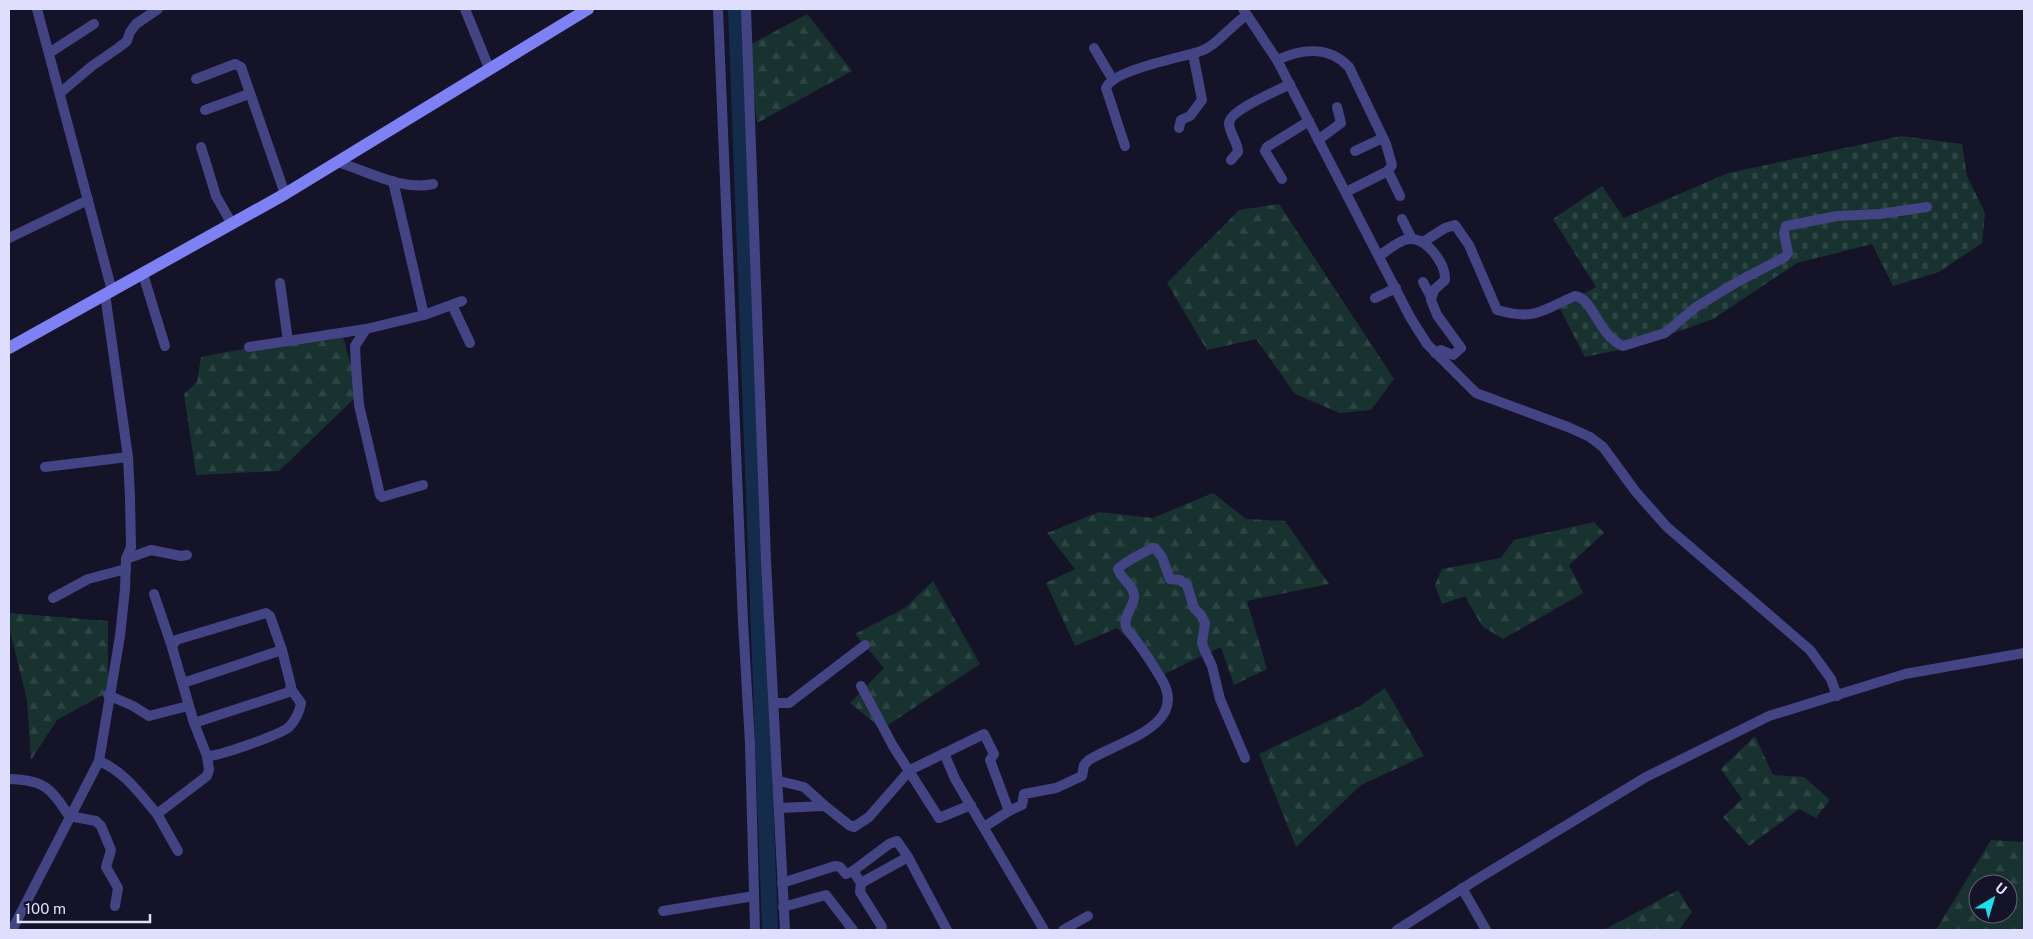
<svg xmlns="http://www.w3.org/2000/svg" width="2033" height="939" font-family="'Public Sans',sans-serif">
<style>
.forest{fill:url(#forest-firs);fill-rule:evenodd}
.cemetery{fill:url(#cemetery-stones)}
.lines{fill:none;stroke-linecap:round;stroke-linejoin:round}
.river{stroke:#142c4b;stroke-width:16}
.street{stroke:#434483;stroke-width:10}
.secondary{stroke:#7d81f3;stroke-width:12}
</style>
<defs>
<pattern id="forest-firs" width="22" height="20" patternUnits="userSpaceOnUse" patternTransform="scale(1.25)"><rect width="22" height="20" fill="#17322f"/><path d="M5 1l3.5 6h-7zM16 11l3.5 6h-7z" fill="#2d4644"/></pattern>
<pattern id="cemetery-stones" width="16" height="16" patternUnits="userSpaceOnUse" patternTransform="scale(1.25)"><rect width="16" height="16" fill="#17322f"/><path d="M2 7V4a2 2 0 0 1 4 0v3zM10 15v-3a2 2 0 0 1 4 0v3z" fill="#2d4644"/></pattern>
</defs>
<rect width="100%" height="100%" fill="#151328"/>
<g class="forest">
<path d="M807 14 852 71 757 123 748 46Z"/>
<path d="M1279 204 1394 379 1371 410 1340 413 1295 394 1256 339 1207 350 1167 283 1239 210Z"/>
<path d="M341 330 359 394 279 471 196 475 184 394 197 382 201 357Z"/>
<path d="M1213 493 1246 519 1285 521 1329 584 1247 601 1267 669 1234 685 1221 647 1164 674 1117 628 1075 646 1046 583 1075 569 1047 533 1099 512 1153 518Z"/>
<path d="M1594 522 1604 533 1569 565 1583 593 1503 639 1482 626 1465 596 1442 604 1435 585 1442 569 1501 558 1514 540Z"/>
<path d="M933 581 980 664 882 729 850 703 884 668 855 634 905 608Z"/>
<path d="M9 613 108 621V692L57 720 31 760 27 700 9 627Z"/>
<path d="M1385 688 1424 756 1361 785 1296 847 1259 754 1360 706Z"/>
<path d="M1755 736 1773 775 1804 777 1830 800 1816 818 1799 809 1749 846 1723 817 1742 799 1721 769Z"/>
<path d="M1991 840 2024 842V930H1936ZM1978 884H2008V914H1978Z"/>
<path d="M1678 890 1692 912 1679 930H1604Z"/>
</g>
<path class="cemetery" d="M1901 136 1962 144 1967 176 1985 213 1982 243 1939 272 1893 286 1872 244 1797 263 1713 319 1638 346 1585 357 1559 307 1596 287 1553 219 1602 186 1624 218 1728 173Z"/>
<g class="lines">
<path class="river" d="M736 9 770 930"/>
<g class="street">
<path d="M37 9 112 291"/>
<path d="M465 9 489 68"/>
<path d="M718 9 743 622 750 744 755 930"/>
<path d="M746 9 766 561 785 930"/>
<path d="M1243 9 1277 60 1410 317 1427 344 1476 393 1568 427 1590 437 1603 447 1636 492 1667 527 1810 650 1831 679 1837 696"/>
<path d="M1094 48 1113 80"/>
<path d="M49 53 94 24"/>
<path d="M1277 60C1302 49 1328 45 1349 67L1386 144 1392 165 1388 171"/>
<path d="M196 79 235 64 241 67 285 194"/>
<path d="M60 93 92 66 118 48 127 41 130 32 136 24 158 9"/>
<path d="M205 110 249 94"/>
<path d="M1179 128 1181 120 1190 116 1202 100 1193 54"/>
<path d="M1318 140 1341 123 1337 107"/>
<path d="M1125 146 1106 88C1113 70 1179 58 1198 52 1215 48 1231 25 1247 15"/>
<path d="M201 147 216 196 232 224"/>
<path d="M1355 151 1383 138"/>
<path d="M1231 160 1238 152C1238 142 1229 133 1229 123 1230 110 1277 91 1290 84"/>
<path d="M337 162C368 171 401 191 433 184"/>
<path d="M1282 179 1265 151 1267 147 1309 121"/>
<path d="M393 181 424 315 462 301"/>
<path d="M1346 192 1388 171 1400 196"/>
<path d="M1402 219 1412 239"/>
<path d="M9 238 88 200"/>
<path d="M1423 242 1445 228 1455 225 1469 245 1497 310C1536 321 1542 310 1575 296 1594 299 1597 334 1623 346L1665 333 1696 307 1737 282 1785 257 1788 253 1784 233 1786 226 1837 216 1880 214 1927 207"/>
<path d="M1379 256C1387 251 1400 239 1410 239 1427 238 1446 264 1445 280L1434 290 1431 300 1437 315 1461 348 1453 355 1441 350 1435 353"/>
<path d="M143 274 165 346"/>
<path d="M1423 282 1431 297"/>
<path d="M280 283 288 341"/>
<path d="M1375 298 1396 288"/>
<path d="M452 305 470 343"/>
<path d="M249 347 366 329"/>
<path d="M45 467 128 457"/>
<path d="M423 485 382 497 380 495 359 405 356 367 355 346 366 329 424 315"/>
<path d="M126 559 151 550 181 556 187 555"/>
<path d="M154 594 172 647"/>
<path d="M53 598 88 579 126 569"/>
<path d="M282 650 270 616 266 613 176 640 172 647 194 723 207 756C217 757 282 734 289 727 295 721 300 711 301 703L291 689"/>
<path d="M183 683 282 650 291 686 289 692 194 723"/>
<path d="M861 686 893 746 939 818 971 805"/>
<path d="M108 695 133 706 149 716 188 706"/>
<path d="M775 703H789L865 645"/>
<path d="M944 753 955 779 1044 930"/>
<path d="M99 761C124 771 140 794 157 814L207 776 209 770 207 756"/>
<path d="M9 779C44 780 50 787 69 816L96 821 101 826 111 850 106 867 118 888 115 906"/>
<path d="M779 781 804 787 825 806"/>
<path d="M779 808 825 806 849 825 854 827 869 817 910 770 984 734 994 754 990 760 1009 811 1022 805 1024 794 1056 788 1082 776 1084 765 1089 760C1117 742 1189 726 1162 680 1155 668 1146 654 1137 642 1134 637 1128 632 1126 627 1123 617 1133 607 1134 598 1135 585 1121 580 1118 569 1121 564 1145 552 1152 548H1155L1162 557 1170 579 1180 580 1187 585 1194 608 1201 615 1205 623 1202 643 1204 649 1212 666 1220 699 1245 758"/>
<path d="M157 814 178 851"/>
<path d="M984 827 1009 811"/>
<path d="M853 871 889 844 897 841 908 857 947 930"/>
<path d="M782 883 835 866 840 867 846 874 853 871 861 883 908 857"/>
<path d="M861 883 860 892 882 927 881 930"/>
<path d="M1462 888 1486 930"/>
<path d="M783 907 826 895 853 930"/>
<path d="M663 911 754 896"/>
<path d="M12 930 99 761 120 636 125 589 126 559 131 547 130 498 128 457 105 294"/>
<path d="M1063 930 1088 916"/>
<path d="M1397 930 1479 878 1646 777 1769 716 1905 674 2024 653"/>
</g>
<path class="secondary" d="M9 348 285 194 588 9"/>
</g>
<rect width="2033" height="939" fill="none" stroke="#dfdefc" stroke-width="20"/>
<g transform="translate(1993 899) rotate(38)"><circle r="24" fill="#151328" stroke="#66647d"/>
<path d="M0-4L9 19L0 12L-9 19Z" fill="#1ce1ea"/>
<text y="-8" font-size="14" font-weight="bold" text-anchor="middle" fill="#dfdefc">U</text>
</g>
<path d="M18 914v8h132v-8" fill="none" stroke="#dfdefc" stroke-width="2.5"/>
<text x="25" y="914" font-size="15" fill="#dfdefc" stroke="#151328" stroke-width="4" paint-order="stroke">100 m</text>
</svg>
